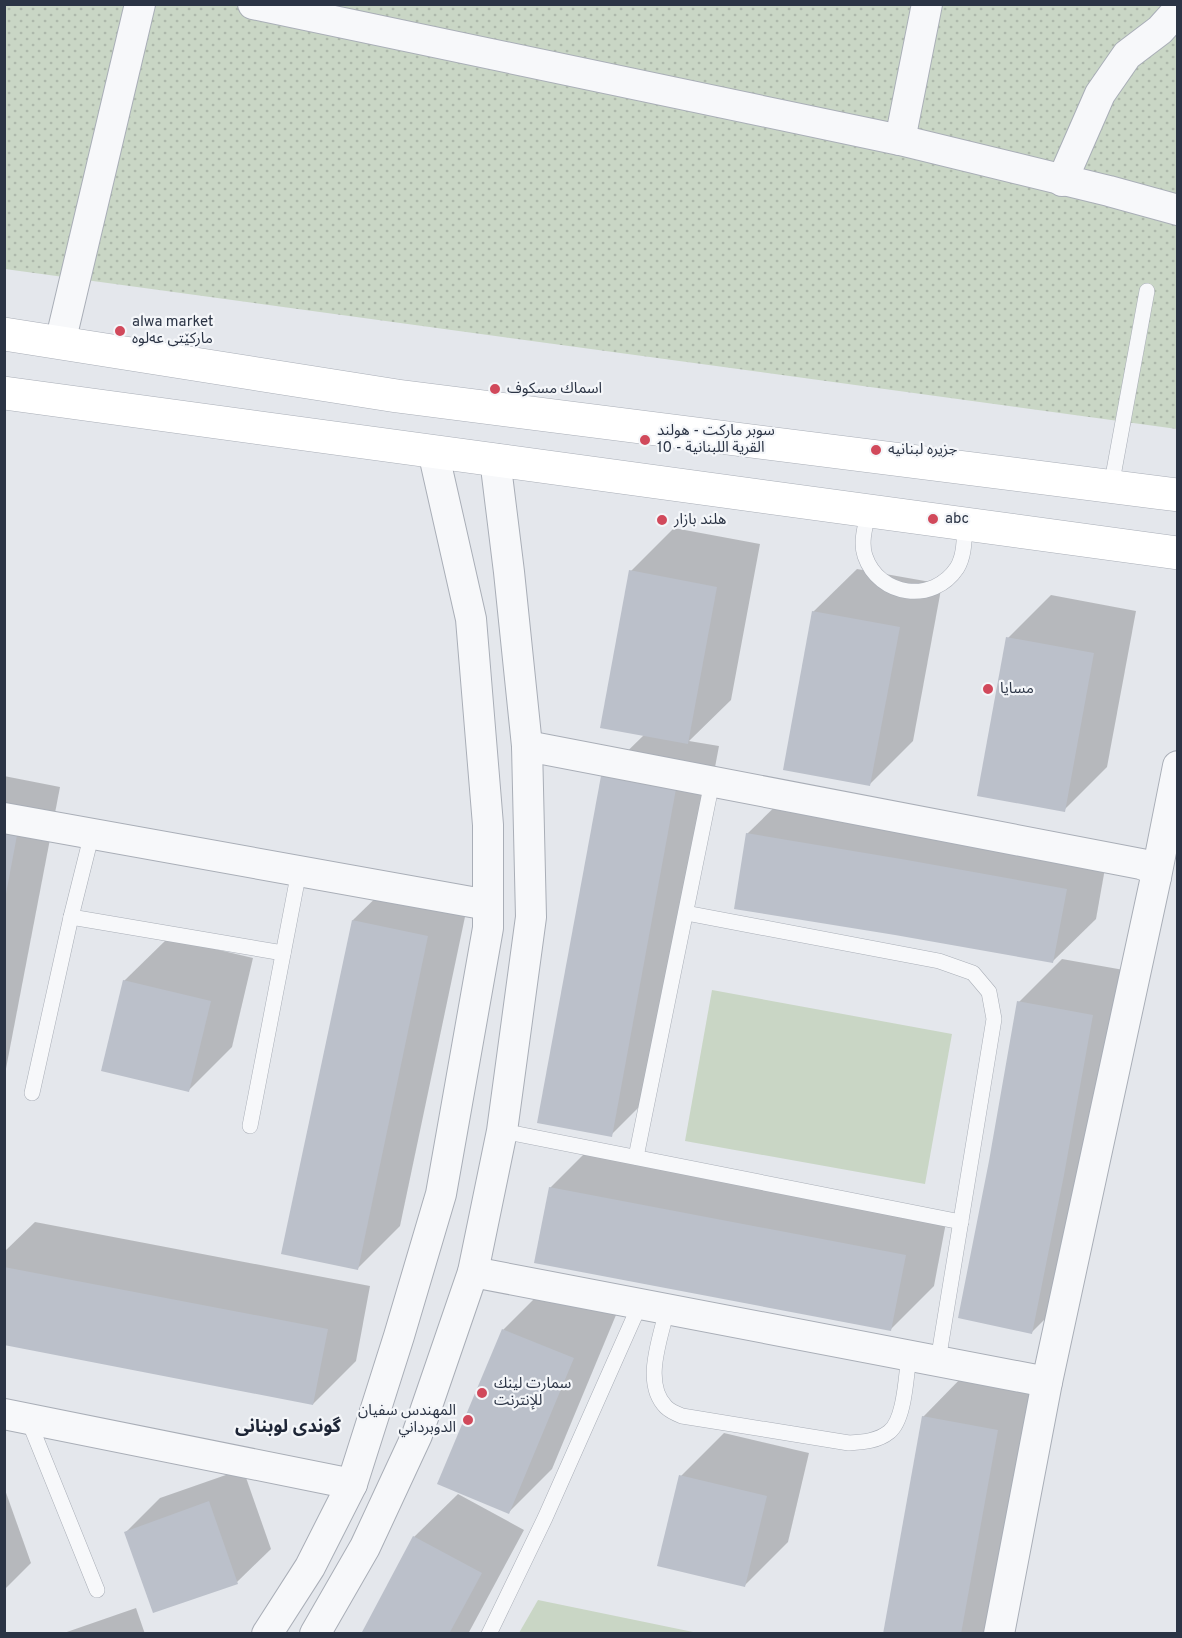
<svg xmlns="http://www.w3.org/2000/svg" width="1182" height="1638" font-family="Overpass,'Noto Sans Arabic',sans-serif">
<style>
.grass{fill:url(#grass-dots)}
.park{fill:#c9d6c5}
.shadow{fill:#0003}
.building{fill:#bbc0ca}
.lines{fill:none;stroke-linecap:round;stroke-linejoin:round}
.lane-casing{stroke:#a9aeb7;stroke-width:16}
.street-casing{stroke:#a9aeb7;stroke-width:32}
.secondary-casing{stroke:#a9aeb7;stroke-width:34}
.lane{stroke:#f7f8fa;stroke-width:15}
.street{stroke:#f7f8fa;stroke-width:30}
.secondary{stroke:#fff;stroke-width:33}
.poi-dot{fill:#d1495b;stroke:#f4f6f9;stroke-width:2}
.labels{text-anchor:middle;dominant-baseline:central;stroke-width:4.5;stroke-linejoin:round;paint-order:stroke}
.poi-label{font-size:15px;fill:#2b3445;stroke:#f4f6f9;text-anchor:start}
.quarter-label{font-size:18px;font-weight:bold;fill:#1d2536;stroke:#f4f6f9}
</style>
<defs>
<pattern id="grass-dots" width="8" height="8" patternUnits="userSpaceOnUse" patternTransform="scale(1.5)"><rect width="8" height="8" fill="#c9d6c5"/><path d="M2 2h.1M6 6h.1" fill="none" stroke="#adb8ab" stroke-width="1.8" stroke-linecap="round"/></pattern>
</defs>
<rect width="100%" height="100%" fill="#e4e7ec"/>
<path class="grass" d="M5 5H1177V429L5 269Z"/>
<g class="park">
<path d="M712 990 952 1034 925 1184 685 1141Z"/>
<path d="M538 1600 698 1633H519Z"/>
</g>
<g class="shadow">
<path d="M674 528 760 544 731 700 689 741 719 746 654 1092 611 1135 602 776 644 735 631 571Z"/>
<path d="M857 569 942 584 913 741 870 784 813 612Z"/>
<path d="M1051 595 1136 611 1107 767 1064 810 1008 638Z"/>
<path d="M4 776 60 787 4 1079Z"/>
<path d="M791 791 1109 846 1096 919 1052 962 747 834Z"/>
<path d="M397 877 470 893 400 1226 357 1269 353 920Z"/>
<path d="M168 938 253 958 232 1047 189 1090 124 981Z"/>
<path d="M1062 959 1135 972 1075 1289 1032 1332 990 1162 1019 1002Z"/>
<path d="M593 1145 948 1212 934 1286 891 1329 550 1188Z"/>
<path d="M35 1222 370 1286 356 1361 313 1404 4 1344V1252Z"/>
<path d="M546 1287 616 1315 552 1469 509 1512 503 1330Z"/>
<path d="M966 1373 1041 1387 996 1634H884L923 1417Z"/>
<path d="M724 1433 809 1453 788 1542 745 1585 681 1476Z"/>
<path d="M243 1469 271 1549 237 1582 126 1532 160 1498Z"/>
<path d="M4 1487 31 1563 4 1590Z"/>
<path d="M458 1494 524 1530 468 1634H362L414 1537Z"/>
<path d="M136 1608 145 1634H61Z"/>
</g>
<g class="building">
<path d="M629 570 717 587 688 744 600 728Z"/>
<path d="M812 611 900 627 870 786 783 770Z"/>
<path d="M1006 637 1094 653 1065 812 977 796Z"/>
<path d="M601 776 676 789 612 1137 537 1123Z"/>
<path d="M4 827 18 830 6 894H4Z"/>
<path d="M746 833 907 860 1067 889 1053 963 895 935 734 909Z"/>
<path d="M352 920 428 936 358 1270 281 1254Z"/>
<path d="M123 980 211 1001 189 1092 101 1071Z"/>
<path d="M1017 1001 1093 1015 1064 1175 1032 1334 958 1318 989 1161Z"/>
<path d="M549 1187 906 1255 891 1331 534 1263Z"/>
<path d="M4 1267 328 1329 313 1405 4 1345Z"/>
<path d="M502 1329 574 1358 509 1514 437 1484Z"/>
<path d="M922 1416 998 1430 961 1634H883Z"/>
<path d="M679 1475 767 1496 745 1587 657 1566Z"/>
<path d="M209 1501 238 1584 153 1613 124 1532Z"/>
<path d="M413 1536 482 1573 449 1634H361Z"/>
</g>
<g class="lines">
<g class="lane-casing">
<g id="lane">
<path d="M1111 487 1147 291"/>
<path d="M869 510C866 524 860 541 865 556 879 597 933 604 957 568 965 555 964 538 965 523"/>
<path d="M686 913 939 961 973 973 989 992 994 1019 938 1361"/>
<path d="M71 917 283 953"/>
<path d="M32 1093 71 917 92 833"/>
<path d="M250 1126 299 871"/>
<path d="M502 1131 961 1222"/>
<path d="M636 1157 712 782"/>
<path d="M667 1309C661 1337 642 1383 666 1407 670 1411 677 1414 682 1416L849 1443C863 1442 878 1441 889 1432 905 1420 906 1375 909 1356"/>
<path d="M28 1419 97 1590"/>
<path d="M489 1634 545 1518 640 1304"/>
</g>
</g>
<g class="street-casing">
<g id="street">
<path d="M253 4 900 140 1109 191 1178 210"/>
<path d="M900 140 927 4"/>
<path d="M1062 181 1100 94 1127 55 1160 30 1178 10"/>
<path d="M60 343 140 4"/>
<path d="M527 746 1141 864 1151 868 1156 877 1047 1382 999 1634"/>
<path d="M4 818 488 905"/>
<path d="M1156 877 1178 766"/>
<path d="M473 1272 1047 1382"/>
<path d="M4 1414 352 1484"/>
<path d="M267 1634 310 1567 352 1484 399 1336 441 1194 488 928V825L471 619 433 451"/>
<path d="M315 1634 365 1547 417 1435 473 1272 502 1131 531 917 527 746 509 572 495 459"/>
</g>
</g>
<g class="secondary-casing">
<g id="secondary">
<path d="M4 334 397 396 1178 495"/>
<path d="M4 393 1178 553"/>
</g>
</g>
<use href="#lane" class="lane"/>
<use href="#street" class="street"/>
<use href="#secondary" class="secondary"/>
</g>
<g class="poi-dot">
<circle cx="120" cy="331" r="6"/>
<circle cx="495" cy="389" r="6"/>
<circle cx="645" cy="440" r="6"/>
<circle cx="876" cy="450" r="6"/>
<circle cx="933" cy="519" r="6"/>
<circle cx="662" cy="520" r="6"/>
<circle cx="988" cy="689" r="6"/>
<circle cx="482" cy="1393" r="6"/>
<circle cx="468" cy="1420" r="6"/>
</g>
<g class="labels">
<g class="poi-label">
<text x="132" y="322">alwa market<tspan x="132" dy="17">مارکێتی عەلوە</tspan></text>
<text x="507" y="389">اسماك مسكوف</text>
<text x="657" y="431">سوبر ماركت - هولند<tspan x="657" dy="17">10 - القرية اللبنانية</tspan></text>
<text x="888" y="450">جزيره لبنانيه</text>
<text x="945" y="519">abc</text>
<text x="674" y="520">هلند بازار</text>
<text x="1000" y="689">مسايا</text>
<text x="494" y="1384">سمارت لينك<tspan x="494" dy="17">للإنترنت</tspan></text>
<text x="456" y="1411" text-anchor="end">المهندس سفيان<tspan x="456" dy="17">الدوبرداني</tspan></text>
</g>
<g class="quarter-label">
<text x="288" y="1427">گوندی لوبنانی</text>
</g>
</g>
<rect width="1182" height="1638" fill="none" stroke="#2b3445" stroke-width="12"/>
</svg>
